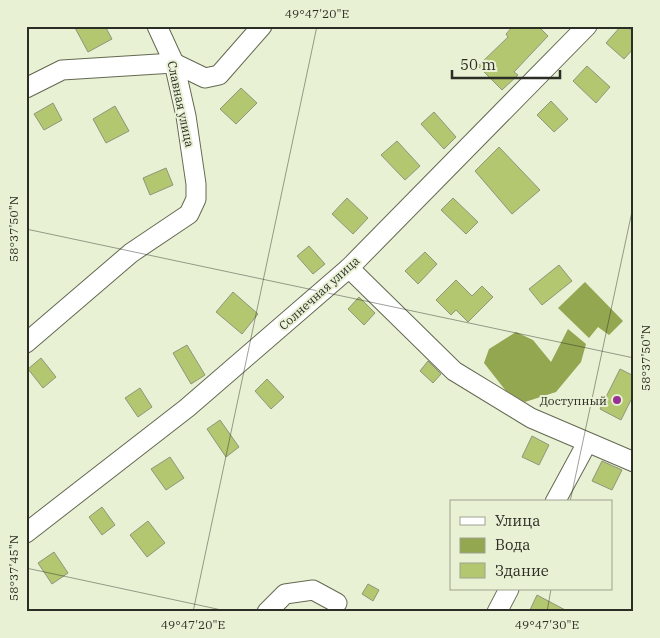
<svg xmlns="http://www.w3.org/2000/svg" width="660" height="638" font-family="'IBM Plex Serif',serif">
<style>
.water{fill:#93a650}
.building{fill:#b2c770;stroke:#8f967c}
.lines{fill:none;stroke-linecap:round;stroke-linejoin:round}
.minor-casing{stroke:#636951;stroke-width:21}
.minor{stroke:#fff;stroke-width:19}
.ticks{fill:none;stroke:#2b2e24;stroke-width:1;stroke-opacity:0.45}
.poi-dot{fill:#993194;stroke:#e9f1d5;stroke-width:2}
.labels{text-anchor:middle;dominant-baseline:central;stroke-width:4;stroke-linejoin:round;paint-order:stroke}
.street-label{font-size:12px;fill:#2b2e24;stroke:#e9f1d5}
.poi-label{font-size:12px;fill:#2b2e24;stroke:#e9f1d5;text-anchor:end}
.neatline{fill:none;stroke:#2b2e24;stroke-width:2}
.ticks-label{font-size:12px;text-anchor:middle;fill:#2b2e24}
</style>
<rect width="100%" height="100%" fill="#e9f1d5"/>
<g class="water">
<path d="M585 282 623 321 609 335 598 327 589 338 558 308Z"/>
<path d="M568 329 586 344 581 362 556 392 525 402 506 391 484 363 489 349 516 332 533 340 551 362Z"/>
</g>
<g class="building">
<path d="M74 26H105L112 39 88 52Z"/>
<path d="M513 26H538L548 36 514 72 518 75 502 90 478 66 508 37 506 34Z"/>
<path d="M621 26H626L634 33V48L624 59 606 43Z"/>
<path d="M587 66 610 87 596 103 573 81Z"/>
<path d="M241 88 257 103 236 124 220 109Z"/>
<path d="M551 101 568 119 554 132 537 115Z"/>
<path d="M53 103 62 120 44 130 34 114Z"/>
<path d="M115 106 129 131 106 143 93 119Z"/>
<path d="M434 112 456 137 444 149 421 124Z"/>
<path d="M397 141 420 166 405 180 381 155Z"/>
<path d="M499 147 540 190 512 214 475 171Z"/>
<path d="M166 168 173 185 150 195 143 178Z"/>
<path d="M347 198 368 218 353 234 332 214Z"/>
<path d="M453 198 478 222 466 234 441 210Z"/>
<path d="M309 246 325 264 313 274 297 256Z"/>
<path d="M425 252 437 264 418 284 405 271Z"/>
<path d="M559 265 572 281 542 305 529 289Z"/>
<path d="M456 280 472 296 482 286 493 297 468 322 456 310 451 315 436 300Z"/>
<path d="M233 292 258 314 242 334 216 312Z"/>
<path d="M359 297 375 313 364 325 348 309Z"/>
<path d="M187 345 205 375 191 384 173 353Z"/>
<path d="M41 358 56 377 43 388 28 369Z"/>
<path d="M428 361 441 374 433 383 420 371Z"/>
<path d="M620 369 634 376V394L621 420 600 409Z"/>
<path d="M267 379 284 397 271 409 255 391Z"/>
<path d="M140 388 152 407 138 417 125 398Z"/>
<path d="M220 420 239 447 226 457 207 429Z"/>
<path d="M532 436 549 445 539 465 522 457Z"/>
<path d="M170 457 184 478 166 490 151 469Z"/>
<path d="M602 461 622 470 612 490 592 481Z"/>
<path d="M102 507 115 525 102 535 89 517Z"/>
<path d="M148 521 165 543 147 557 130 535Z"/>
<path d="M54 552 68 573 52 584 38 563Z"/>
<path d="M368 584 379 590 373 601 362 594Z"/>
<path d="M537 595 569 612H529Z"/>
</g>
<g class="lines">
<g class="minor-casing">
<g id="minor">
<path d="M26 88 62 70 174 63 205 78 219 75 262 26"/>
<path d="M349 268 454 371 531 418 634 462"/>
<path d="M26 343 131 253 189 214 196 199V184L186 116 174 63 157 26"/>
<path d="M555 502 587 443"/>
<path d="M26 533 187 408 349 268 587 26"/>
<path d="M267 612 285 594 313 590 337 603"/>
<path d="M497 612 509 589"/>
</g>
</g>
<use href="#minor" class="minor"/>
</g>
<path class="ticks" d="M26 229 634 358M570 502 634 202M26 568 231 612M193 612 317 26M547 612 551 589"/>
<circle class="poi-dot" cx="617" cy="400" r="5"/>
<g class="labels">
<g class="street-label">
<text transform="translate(181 104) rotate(78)">Славная улица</text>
<text transform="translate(319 293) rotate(-42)">Солнечная улица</text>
</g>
<g class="poi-label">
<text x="607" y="400">Доступный</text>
</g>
</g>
<rect width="660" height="638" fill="none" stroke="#e9f1d5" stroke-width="55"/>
<rect x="450" y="500" width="162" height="90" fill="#e9f1d5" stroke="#9da38e"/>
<rect x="460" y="517" width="25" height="8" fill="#ffffff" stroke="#9da38e"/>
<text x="495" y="526" font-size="15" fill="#2b2e24">Улица</text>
<rect x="460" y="538" width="25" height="15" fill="#93a650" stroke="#9da38e"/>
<text x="495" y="550" font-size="15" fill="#2b2e24">Вода</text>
<rect x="460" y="563" width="25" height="15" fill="#b2c770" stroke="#9da38e"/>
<text x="495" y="576" font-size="15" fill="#2b2e24">Здание</text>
<path d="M452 70v8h108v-8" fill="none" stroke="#2b2e24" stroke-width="2.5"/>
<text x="460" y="70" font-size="15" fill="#2b2e24" stroke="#e9f1d5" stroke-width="4" paint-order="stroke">50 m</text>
<rect x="28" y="28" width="604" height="582" class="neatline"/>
<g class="ticks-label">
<text x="317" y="18">49°47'20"E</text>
<text transform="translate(14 229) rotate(-90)" y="4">58°37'50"N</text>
<text transform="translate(646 358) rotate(-90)" y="4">58°37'50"N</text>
<text transform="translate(14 568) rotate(-90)" y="4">58°37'45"N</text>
<text x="193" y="629">49°47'20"E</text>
<text x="547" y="629">49°47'30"E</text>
</g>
</svg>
